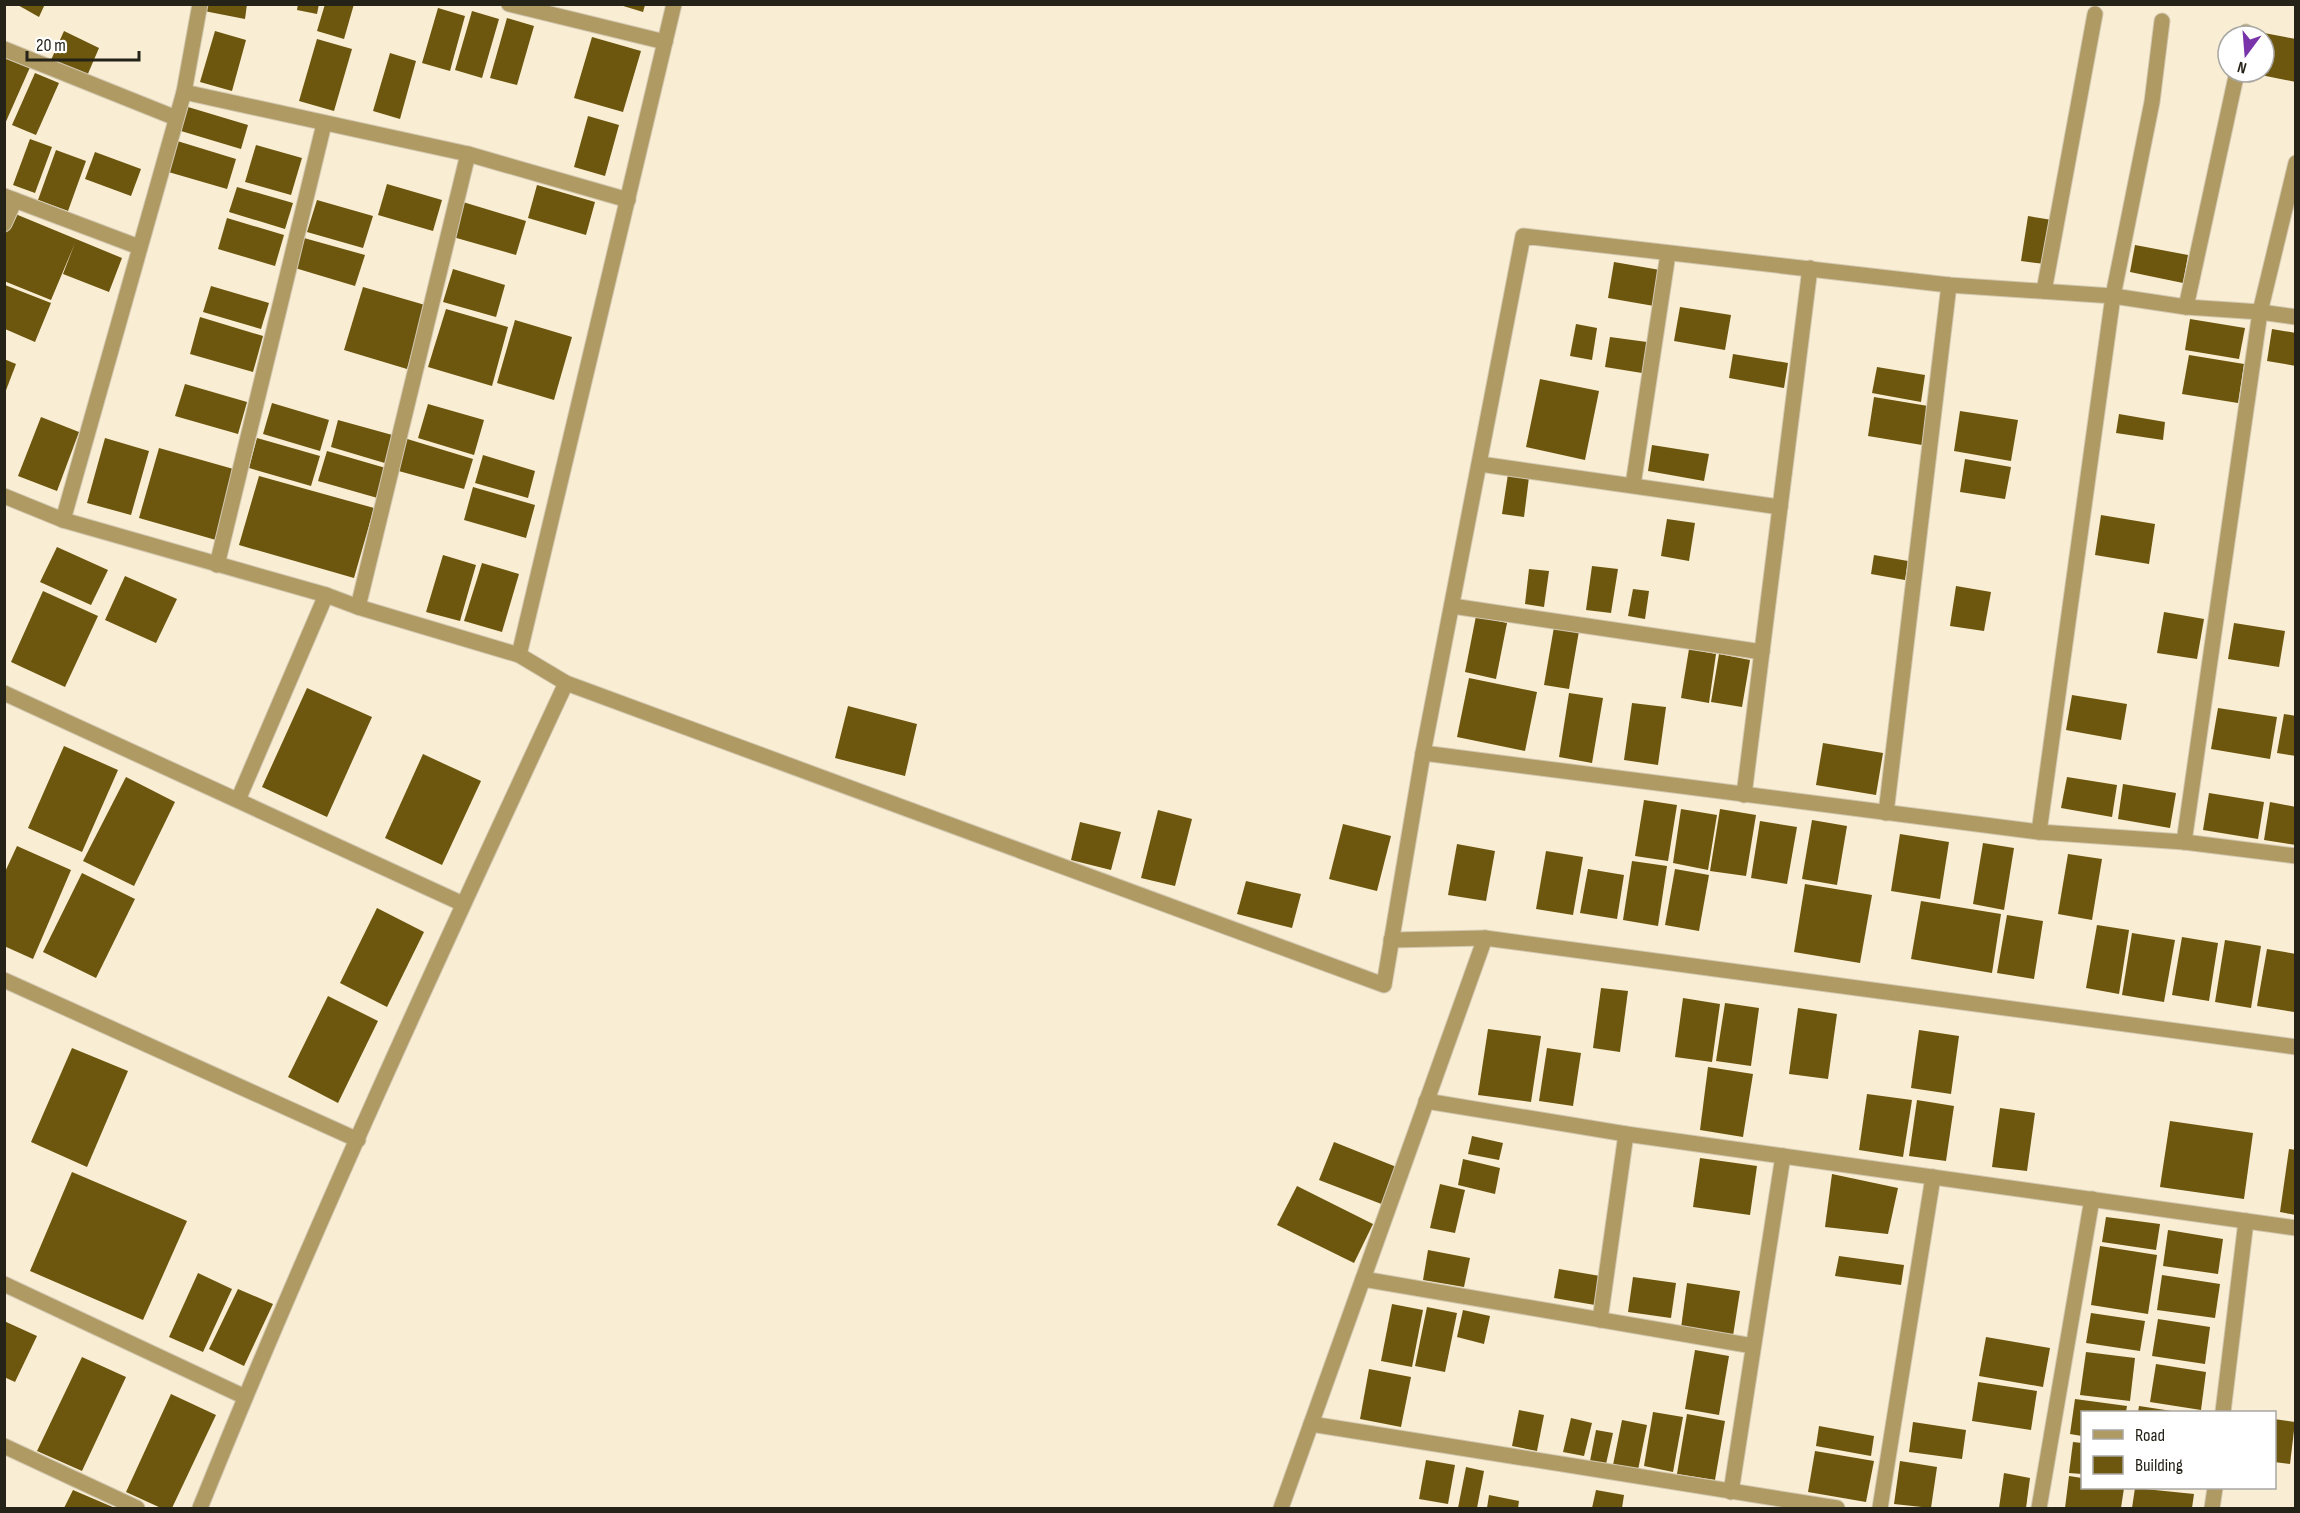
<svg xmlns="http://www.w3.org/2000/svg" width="2300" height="1513" font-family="'Sofia Sans Condensed',sans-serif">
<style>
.building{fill:#6d560e}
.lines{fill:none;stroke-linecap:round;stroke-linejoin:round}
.minor-casing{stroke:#d3c9b2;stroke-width:17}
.minor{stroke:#b09a64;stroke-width:15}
</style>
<rect width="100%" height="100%" fill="#f9eed4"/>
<g class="building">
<path d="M16 4H45L39 17Z"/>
<path d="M205 4H247L245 19 204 11Z"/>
<path d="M298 4H319L317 14 297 10Z"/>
<path d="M325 4H354L344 39 317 31Z"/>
<path d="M620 5H645L643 12Z"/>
<path d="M438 8 465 16 450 71 422 63Z"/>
<path d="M472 11 499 19 482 78 455 70Z"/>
<path d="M507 18 534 26 517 85 490 78Z"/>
<path d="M64 31 99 48 87 76 51 60Z"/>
<path d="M215 31 246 40 232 91 200 82Z"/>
<path d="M2264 33 2296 39V82L2251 73 2264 72Z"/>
<path d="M592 37 641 51 623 112 574 98Z"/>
<path d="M317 39 352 49 334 111 299 101Z"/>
<path d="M4 53 31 65 4 126Z"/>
<path d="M390 53 416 61 400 119 373 111Z"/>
<path d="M35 73 59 83 36 135 12 125Z"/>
<path d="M188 107 248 125 241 149 181 131Z"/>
<path d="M588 116 619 125 605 176 574 167Z"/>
<path d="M30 139 52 147 35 193 13 185Z"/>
<path d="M174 140 236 159 227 189 165 171Z"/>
<path d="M256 145 302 158 291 195 245 182Z"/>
<path d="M56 150 86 161 68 211 38 200Z"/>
<path d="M95 152 141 169 131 196 85 179Z"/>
<path d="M387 184 442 200 433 231 378 215Z"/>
<path d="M537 185 595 202 586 235 528 218Z"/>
<path d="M237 187 293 203 285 229 229 212Z"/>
<path d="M317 200 373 216 363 248 307 232Z"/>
<path d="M463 202 526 221 516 255 453 237Z"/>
<path d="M13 213 122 258 109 292 63 274 75 243 51 300 4 281V235Z"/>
<path d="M2028 216 2052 220 2045 264 2021 261Z"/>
<path d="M227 218 284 235 275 266 218 249Z"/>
<path d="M304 238 365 255 355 286 295 268Z"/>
<path d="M2135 245 2188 255 2183 283 2130 272Z"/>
<path d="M1614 262 1660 270 1654 306 1608 298Z"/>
<path d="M453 269 505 285 496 317 443 302Z"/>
<path d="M5 285 51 303 35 342 5 329Z"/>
<path d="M211 286 269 303 261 329 203 312Z"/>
<path d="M363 287 425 305 407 369 344 350Z"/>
<path d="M1680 307 1731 315 1725 350 1674 341Z"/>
<path d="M446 309 508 327 492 386 428 367Z"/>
<path d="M200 317 263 336 253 372 190 354Z"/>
<path d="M2190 319 2245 328 2239 359 2185 350Z"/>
<path d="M515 320 572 337 554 400 497 383Z"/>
<path d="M1576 324 1597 328 1592 360 1570 356Z"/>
<path d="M2272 329 2296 333V366L2267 361Z"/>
<path d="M1610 337 1647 342 1642 373 1605 367Z"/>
<path d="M1733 354 1788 363 1784 388 1729 378Z"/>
<path d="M2189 355 2244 364 2238 403 2182 394Z"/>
<path d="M4 359 16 364 5 393H4Z"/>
<path d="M1877 367 1925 375 1921 402 1872 393Z"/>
<path d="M1540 379 1599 391 1585 460 1526 447Z"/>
<path d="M185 384 247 402 238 434 175 416Z"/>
<path d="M1874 397 1928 406 1922 445 1868 436Z"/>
<path d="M272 403 329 420 320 451 263 434Z"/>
<path d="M428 404 484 420 474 455 418 438Z"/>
<path d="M1960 411 2018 420 2011 461 1954 451Z"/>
<path d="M2119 414 2165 422 2163 440 2116 433Z"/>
<path d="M41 417 79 432 57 491 18 476Z"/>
<path d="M338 420 396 436 388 464 331 447Z"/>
<path d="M105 438 149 451 131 515 87 503Z"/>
<path d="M257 438 320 456 311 486 249 468Z"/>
<path d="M404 438 473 459 464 489 395 470Z"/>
<path d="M1652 445 1709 454 1704 481 1648 471Z"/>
<path d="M159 448 237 470 216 540 139 518Z"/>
<path d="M327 451 389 469 381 499 318 481Z"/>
<path d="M483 455 535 471 528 498 475 483Z"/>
<path d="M1965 459 2011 467 2005 499 1960 492Z"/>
<path d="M1508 474 1529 477 1524 517 1502 514Z"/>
<path d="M259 476 374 508 354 578 239 545Z"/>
<path d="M473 487 535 505 526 538 464 520Z"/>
<path d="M2101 515 2155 524 2149 564 2095 555Z"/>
<path d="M1667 519 1695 523 1689 561 1661 556Z"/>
<path d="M57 547 108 570 91 605 40 582Z"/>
<path d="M443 555 476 565 460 621 426 612Z"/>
<path d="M1874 555 1908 561 1905 580 1871 574Z"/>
<path d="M482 563 519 574 502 632 464 621Z"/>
<path d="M1592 566 1618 569 1611 613 1586 610Z"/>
<path d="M1529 569 1549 571 1544 607 1525 604Z"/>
<path d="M125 576 177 599 156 643 105 620Z"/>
<path d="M1956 586 1991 592 1984 631 1950 626Z"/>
<path d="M1633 589 1649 591 1645 619 1628 616Z"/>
<path d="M43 591 98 616 65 687 11 662Z"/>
<path d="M2164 612 2204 619 2197 659 2157 653Z"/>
<path d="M1476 616 1507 623 1496 679 1465 672Z"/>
<path d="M2234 623 2285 631 2279 667 2228 659Z"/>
<path d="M1554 627 1579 631 1569 689 1544 685Z"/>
<path d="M1689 649 1716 654 1709 703 1681 698Z"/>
<path d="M1719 654 1750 660 1742 707 1711 702Z"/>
<path d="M1469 678 1537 692 1525 751 1457 737Z"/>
<path d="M307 688 372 717 327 817 262 787Z"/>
<path d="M1569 693 1603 698 1592 763 1559 757Z"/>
<path d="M2072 695 2127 704 2121 740 2066 730Z"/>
<path d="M1632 703 1666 707 1658 765 1624 760Z"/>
<path d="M848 706 917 724 905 776 835 758Z"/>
<path d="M2218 708 2277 717 2270 759 2211 749Z"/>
<path d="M2284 714 2296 716V756L2277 753Z"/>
<path d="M1823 743 1883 753 1876 795 1816 785Z"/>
<path d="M64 746 118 770 82 852 28 828Z"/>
<path d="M423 754 481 781 442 865 385 838Z"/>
<path d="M126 777 175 802 134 886 83 861Z"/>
<path d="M2067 777 2117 785 2112 817 2061 808Z"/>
<path d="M2123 784 2176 793 2170 828 2118 819Z"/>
<path d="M2209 793 2264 802 2258 839 2203 830Z"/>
<path d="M1644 800 1677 805 1668 861 1635 856Z"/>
<path d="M2270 802 2296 807V845L2264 840Z"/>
<path d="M1681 809 1717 815 1708 870 1673 863Z"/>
<path d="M1720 809 1756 815 1746 876 1710 871Z"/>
<path d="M1158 810 1192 819 1175 886 1141 878Z"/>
<path d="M1812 820 1847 826 1837 885 1802 879Z"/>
<path d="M1760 821 1797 827 1787 884 1751 878Z"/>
<path d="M1080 822 1121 832 1111 870 1071 860Z"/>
<path d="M1343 824 1391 836 1377 891 1329 879Z"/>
<path d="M1900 834 1949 842 1940 899 1891 891Z"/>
<path d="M1983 843 2014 848 2004 910 1973 904Z"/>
<path d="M1457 844 1495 851 1486 901 1448 895Z"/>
<path d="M17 846 71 870 33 959 4 946V874Z"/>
<path d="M1546 851 1583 857 1573 915 1536 909Z"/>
<path d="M2068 854 2102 859 2092 920 2058 914Z"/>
<path d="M1632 861 1667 866 1658 926 1623 920Z"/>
<path d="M1588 869 1624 875 1617 919 1580 913Z"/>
<path d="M1675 869 1709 875 1699 931 1665 925Z"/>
<path d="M82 873 135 899 96 978 43 952Z"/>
<path d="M1246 881 1301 894 1292 928 1237 914Z"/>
<path d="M1805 884 1872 895 1860 963 1794 952Z"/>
<path d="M1921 901 2001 914 1992 973 1911 959Z"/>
<path d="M377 908 424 932 387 1007 340 983Z"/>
<path d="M2007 915 2043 921 2034 979 1997 973Z"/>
<path d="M2097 925 2129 930 2119 994 2086 988Z"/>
<path d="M2132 933 2175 940 2164 1002 2122 995Z"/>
<path d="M2182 937 2218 943 2209 1001 2172 995Z"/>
<path d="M2225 940 2261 946 2251 1008 2215 1002Z"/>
<path d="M2267 949 2296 954 2294 1012 2257 1006Z"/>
<path d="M1601 988 1628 991 1620 1052 1593 1048Z"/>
<path d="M328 996 378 1021 338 1103 288 1077Z"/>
<path d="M1683 998 1720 1004 1712 1062 1675 1057Z"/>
<path d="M1725 1003 1759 1008 1751 1066 1716 1061Z"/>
<path d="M1798 1008 1837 1014 1828 1079 1789 1074Z"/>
<path d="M1488 1029 1541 1036 1531 1102 1478 1095Z"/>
<path d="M1919 1030 1959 1036 1951 1094 1911 1088Z"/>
<path d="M72 1048 128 1071 87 1167 31 1142Z"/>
<path d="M1547 1048 1581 1053 1573 1106 1539 1101Z"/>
<path d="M1708 1067 1753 1074 1743 1137 1700 1130Z"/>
<path d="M1867 1094 1912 1100 1903 1157 1859 1150Z"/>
<path d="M1917 1100 1954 1106 1946 1161 1909 1156Z"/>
<path d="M2000 1108 2035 1113 2027 1171 1992 1167Z"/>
<path d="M2170 1121 2253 1133 2244 1199 2160 1187Z"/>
<path d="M1472 1136 1503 1143 1499 1160 1468 1154Z"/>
<path d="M1334 1142 1399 1168 1384 1205 1319 1180Z"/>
<path d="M2289 1149 2296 1150V1215L2280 1212Z"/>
<path d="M1700 1158 1757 1166 1750 1215 1693 1207Z"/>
<path d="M1463 1159 1500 1168 1495 1194 1458 1185Z"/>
<path d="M72 1172 187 1221 143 1320 30 1271Z"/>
<path d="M1832 1174 1898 1188 1888 1234 1825 1227Z"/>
<path d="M1440 1184 1465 1190 1455 1233 1430 1228Z"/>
<path d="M1297 1186 1373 1224 1354 1263 1277 1225Z"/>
<path d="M2106 1217 2160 1224 2156 1250 2102 1242Z"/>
<path d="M2168 1230 2223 1239 2218 1274 2163 1266Z"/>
<path d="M2100 1246 2157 1255 2148 1314 2091 1305Z"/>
<path d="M1428 1250 1470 1258 1464 1287 1423 1280Z"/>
<path d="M1839 1256 1904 1265 1901 1285 1835 1276Z"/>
<path d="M1559 1269 1600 1276 1595 1305 1554 1298Z"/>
<path d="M198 1273 232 1289 203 1352 169 1337Z"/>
<path d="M2162 1275 2220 1284 2215 1318 2157 1310Z"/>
<path d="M1633 1277 1676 1283 1671 1318 1628 1312Z"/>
<path d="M1687 1283 1740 1291 1733 1336 1681 1328Z"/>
<path d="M238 1289 273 1304 244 1366 209 1349Z"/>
<path d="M1392 1304 1423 1310 1412 1367 1381 1361Z"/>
<path d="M1427 1307 1457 1313 1445 1372 1415 1366Z"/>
<path d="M1463 1310 1490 1316 1484 1344 1457 1337Z"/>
<path d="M2091 1313 2145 1321 2140 1351 2086 1343Z"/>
<path d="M2158 1319 2210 1327 2205 1364 2152 1356Z"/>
<path d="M4 1321 37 1336 15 1382 4 1377Z"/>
<path d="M1986 1337 2050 1348 2043 1387 1979 1376Z"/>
<path d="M1695 1350 1729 1356 1719 1415 1685 1409Z"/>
<path d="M2086 1352 2135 1358 2130 1401 2080 1395Z"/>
<path d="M82 1357 126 1377 82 1471 37 1451Z"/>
<path d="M2156 1364 2206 1372 2201 1410 2150 1402Z"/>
<path d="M1369 1369 1411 1377 1401 1427 1360 1419Z"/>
<path d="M1978 1382 2037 1391 2031 1430 1972 1421Z"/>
<path d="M171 1394 216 1415 172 1508H161L126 1492Z"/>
<path d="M2075 1399 2127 1406 2126 1412H2082V1436L2070 1434Z"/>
<path d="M2139 1406 2172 1411V1412H2138Z"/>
<path d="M1519 1410 1544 1415 1537 1451 1512 1446Z"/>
<path d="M1653 1412 1683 1417 1673 1472 1644 1466Z"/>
<path d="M1687 1414 1725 1421 1715 1480 1677 1474Z"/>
<path d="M1571 1418 1592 1423 1584 1456 1563 1452Z"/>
<path d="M2274 1419 2295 1422 2290 1464 2274 1462Z"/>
<path d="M1622 1420 1647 1425 1638 1470 1613 1465Z"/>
<path d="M1913 1422 1966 1430 1962 1459 1909 1452Z"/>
<path d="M1819 1426 1874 1436 1871 1456 1816 1446Z"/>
<path d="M1596 1430 1613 1433 1606 1464 1590 1461Z"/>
<path d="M2073 1442 2082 1443V1474L2069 1473Z"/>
<path d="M1815 1451 1874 1461 1866 1502 1808 1492Z"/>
<path d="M1426 1460 1455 1465 1448 1504 1419 1499Z"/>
<path d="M1900 1461 1937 1467 1931 1508 1894 1504Z"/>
<path d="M1466 1467 1484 1471 1477 1508H1458Z"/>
<path d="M2004 1473 2030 1478 2026 1508H1999Z"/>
<path d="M2069 1476 2082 1478V1488H2124L2121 1508H2065Z"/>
<path d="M2135 1488 2194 1494 2192 1508H2132Z"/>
<path d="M73 1490 115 1508H64Z"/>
<path d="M1596 1490 1624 1495 1622 1508H1592Z"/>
<path d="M1489 1495 1519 1501 1518 1508H1487Z"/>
</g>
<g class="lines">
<g class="minor-casing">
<g id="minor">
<path d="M509 4 665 42"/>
<path d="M2245 36 2246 32"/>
<path d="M4 49 176 118"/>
<path d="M184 92 468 154 628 200"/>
<path d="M4 196 139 247"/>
<path d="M4 224 15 200"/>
<path d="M2044 291 2095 14"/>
<path d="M2186 307 2237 72"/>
<path d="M1480 464 1780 507"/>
<path d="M1633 485 1668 254"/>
<path d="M4 496 63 520 326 595 358 607 519 655 566 683 1384 985 1423 753 1523 236 1949 285 2113 296 2186 307 2260 312 2296 317"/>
<path d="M63 520 184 92 200 4"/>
<path d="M217 565 324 124"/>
<path d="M1452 606 1762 652"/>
<path d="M358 607 468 154"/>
<path d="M519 655 674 4"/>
<path d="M4 693 463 904"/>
<path d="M1423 753 2039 832 2184 842 2296 856"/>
<path d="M1744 795 1810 268"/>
<path d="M238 800 326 595"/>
<path d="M1886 813 1949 285"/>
<path d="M2039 832 2113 296 2152 102 2162 21"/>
<path d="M2184 842 2260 312 2296 163"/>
<path d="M1391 940 1485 938 2296 1047"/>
<path d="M4 980 358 1140"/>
<path d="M1426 1101 1626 1134 2296 1228"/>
<path d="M1363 1279 1753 1346"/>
<path d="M4 1284 245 1397"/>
<path d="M1600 1320 1626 1134"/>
<path d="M2223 1412 2246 1221"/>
<path d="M1311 1424 1837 1508"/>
<path d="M4 1446 137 1508"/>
<path d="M1731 1492 1783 1156"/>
<path d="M200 1508C312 1230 439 956 566 683"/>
<path d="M1281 1508 1485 938"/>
<path d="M1880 1508 1933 1177"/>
<path d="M2039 1508 2092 1199"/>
<path d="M2212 1508 2215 1488"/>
</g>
</g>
<use href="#minor" class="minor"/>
</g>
<rect width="2300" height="1513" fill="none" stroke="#252218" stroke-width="12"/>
<rect x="2081" y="1411" width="195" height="78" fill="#ffffff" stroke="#a8a7a3" stroke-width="1.5"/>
<rect x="2093" y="1430" width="30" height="9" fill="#b09a64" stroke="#a8a7a3" stroke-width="1.5"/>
<text x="2135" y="1441" font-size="18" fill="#252218">Road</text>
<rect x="2093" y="1456" width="30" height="18" fill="#6d560e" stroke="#a8a7a3" stroke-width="1.5"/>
<text x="2135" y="1471" font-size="18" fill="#252218">Building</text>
<g transform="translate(2246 54) rotate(196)"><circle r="28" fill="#ffffff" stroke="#a8a7a3" stroke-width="1.5"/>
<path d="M0-4.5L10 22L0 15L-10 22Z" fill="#7834a8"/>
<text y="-9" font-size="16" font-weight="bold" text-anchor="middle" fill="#252218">N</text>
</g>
<path d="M27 51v9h112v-9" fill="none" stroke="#252218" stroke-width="3"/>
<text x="36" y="51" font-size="18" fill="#252218" stroke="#ffffff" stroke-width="4.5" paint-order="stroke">20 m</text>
</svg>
